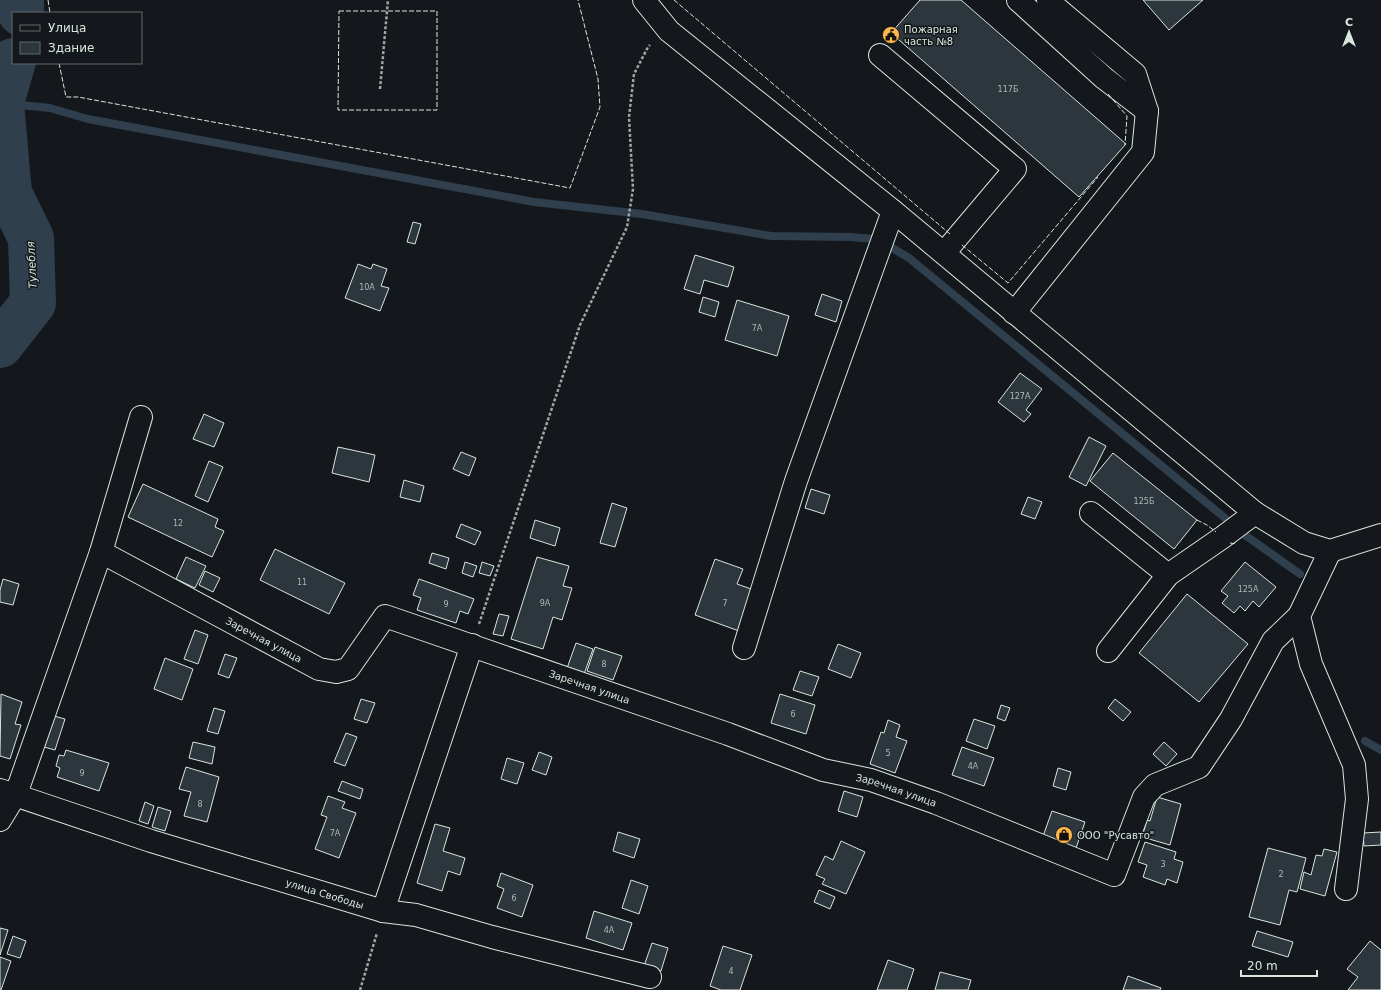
<svg xmlns="http://www.w3.org/2000/svg" width="1381" height="990" font-family="'DejaVu Sans',sans-serif">
<style>
.lines{fill:none;stroke-linecap:round;stroke-linejoin:round}
.stream{stroke:#2f3f4d;stroke-width:8}
.river{stroke:#2f3f4d;stroke-width:46}
.building{fill:#2c363c;stroke:#d8e6dc}
.minor-casing{stroke:#d8e6dc;stroke-width:24}
.path{stroke:#9da8a2;stroke-width:2.5;stroke-dasharray:3 2;stroke-linecap:butt}
.minor{stroke:#14181c;stroke-width:22}
.fence{stroke:#d8e6dc;stroke-width:1;stroke-dasharray:5 2;stroke-linecap:butt}
.labels{text-anchor:middle;dominant-baseline:central;stroke-width:3;stroke-linejoin:round;paint-order:stroke}
.number-label{font-size:8px;fill:#adbab4}
.poi-label{font-size:10px;fill:#d8e6dc;stroke:#14181c;text-anchor:start}
.street-label{font-size:10px;fill:#d8e6dc;stroke:#14181c}
.water-label{font-size:11px;font-style:italic;fill:#d8e6dc;stroke:#14181c}
</style>
<rect width="100%" height="100%" fill="#14181c"/>
<g class="lines">
<g class="stream">
<path d="M1 103 50 108 88 119 534 202 642 214 771 236 850 237 874 239"/>
<path d="M889 246 909 258 1225 518"/>
<path d="M1242 533 1300 574"/>
<path d="M1365 741 1381 750"/>
</g>
<g class="river">
<path d="M21 0V13"/>
<path d="M0 345 33 303 31 238 9 193 1 103 13 61"/>
</g>
</g>
<g class="building">
<path d="M920 0H961L1126 144 1079 197 891 33Z"/>
<path d="M1143 0H1203L1169 30Z"/>
<path d="M413 222 421 224 415 244 407 242Z"/>
<path d="M695 255 734 267 728 287 704 280 700 294 684 289Z"/>
<path d="M358 264 371 269 373 264 387 269 381 286 389 288 380 311 345 298Z"/>
<path d="M822 294 842 301 836 322 815 315Z"/>
<path d="M703 297 719 302 715 317 699 312Z"/>
<path d="M737 300 789 316 777 356 725 340Z"/>
<path d="M1020 373 1042 389 1026 410 1031 414 1024 422 998 402Z"/>
<path d="M204 414 224 423 214 447 193 439Z"/>
<path d="M1089 437 1106 446 1086 486 1069 477Z"/>
<path d="M338 447 375 455 369 482 332 473Z"/>
<path d="M461 452 476 458 469 476 453 469Z"/>
<path d="M1113 453 1197 520 1174 549 1090 481Z"/>
<path d="M209 461 223 467 208 502 195 496Z"/>
<path d="M404 480 424 486 420 502 400 497Z"/>
<path d="M143 484 218 519 215 527 224 531 212 557 128 517Z"/>
<path d="M811 489 830 495 824 514 805 508Z"/>
<path d="M1028 497 1042 502 1035 519 1021 514Z"/>
<path d="M612 503 627 508 615 547 600 543Z"/>
<path d="M535 520 560 528 555 546 530 538Z"/>
<path d="M461 524 481 532 475 545 456 537Z"/>
<path d="M275 549 345 583 329 614 260 580Z"/>
<path d="M432 553 449 558 446 569 429 563Z"/>
<path d="M186 557 206 566 195 588 176 579Z"/>
<path d="M537 557 569 566 563 586 572 588 562 620 553 617 543 649 511 639Z"/>
<path d="M715 559 743 569 737 584 754 590 739 631 695 615Z"/>
<path d="M465 562 477 566 473 577 462 573Z"/>
<path d="M482 562 494 566 490 576 479 573Z"/>
<path d="M1245 562 1276 587 1259 607 1253 601 1245 611 1240 606 1234 613 1222 603 1228 596 1221 591Z"/>
<path d="M205 571 220 578 213 592 199 585Z"/>
<path d="M3 579 19 584 13 605 0 602V590Z"/>
<path d="M419 579 474 599 468 614 460 611 456 623 417 610 421 598 413 595Z"/>
<path d="M1187 594 1248 644 1199 702 1139 653Z"/>
<path d="M499 614 509 616 503 636 493 634Z"/>
<path d="M195 630 208 635 198 664 184 659Z"/>
<path d="M576 643 593 649 583 677 566 671Z"/>
<path d="M838 644 861 653 851 678 828 669Z"/>
<path d="M595 647 622 656 613 680 587 671Z"/>
<path d="M225 654 237 658 229 678 218 674Z"/>
<path d="M165 658 193 669 182 700 154 689Z"/>
<path d="M800 671 819 677 812 696 793 690Z"/>
<path d="M1 694 22 702 15 724 21 725 10 759 0 756Z"/>
<path d="M780 694 815 705 806 734 771 723Z"/>
<path d="M361 699 375 703 367 723 354 719Z"/>
<path d="M1115 699 1131 712 1123 721 1108 708Z"/>
<path d="M1001 705 1010 708 1005 721 997 718Z"/>
<path d="M214 708 225 711 218 734 207 731Z"/>
<path d="M54 716 65 719 55 750 44 747Z"/>
<path d="M974 719 995 726 987 749 966 741Z"/>
<path d="M888 720 900 725 896 737 907 741 895 773 870 764 881 732 884 733Z"/>
<path d="M346 733 357 737 345 766 334 762Z"/>
<path d="M193 742 215 747 212 764 189 758Z"/>
<path d="M1164 742 1177 754 1166 766 1153 754Z"/>
<path d="M962 747 994 758 984 786 952 775Z"/>
<path d="M66 750 109 763 99 791 57 777 60 768 56 766 59 755 64 756Z"/>
<path d="M539 752 552 757 546 775 532 770Z"/>
<path d="M507 758 524 763 517 784 501 779Z"/>
<path d="M186 767 219 777 207 822 184 816 191 792 179 789Z"/>
<path d="M1058 768 1071 772 1066 790 1053 786Z"/>
<path d="M342 781 363 789 360 799 338 791Z"/>
<path d="M844 791 863 797 857 817 838 811Z"/>
<path d="M328 796 345 802 342 808 356 813 339 858 315 849 327 817 321 815Z"/>
<path d="M1157 797 1181 804 1170 845 1142 837 1147 820 1150 821Z"/>
<path d="M145 802 154 806 148 824 139 821Z"/>
<path d="M158 807 171 811 165 831 152 827Z"/>
<path d="M1052 811 1085 822 1075 851 1042 839Z"/>
<path d="M435 824 450 828 443 851 465 858 460 875 448 871 442 891 417 883Z"/>
<path d="M618 832 640 839 634 858 613 851Z"/>
<path d="M1381 832V845L1364 846 1363 833Z"/>
<path d="M841 841 865 852 846 894 822 884 825 879 816 875 825 856 833 860Z"/>
<path d="M1145 842 1176 852 1174 859 1183 862 1177 883 1167 879 1165 885 1143 877 1147 865 1138 862Z"/>
<path d="M1268 848 1306 858 1297 892 1289 890 1280 925 1249 917Z"/>
<path d="M1324 849 1337 852 1325 896 1300 889 1304 872 1311 875 1316 855 1322 856Z"/>
<path d="M501 873 533 885 522 917 497 908 504 889 497 886Z"/>
<path d="M631 880 648 886 639 914 622 908Z"/>
<path d="M819 890 835 897 830 909 814 902Z"/>
<path d="M594 911 632 923 623 950 586 938Z"/>
<path d="M0 928 8 930 0 955Z"/>
<path d="M1257 931 1293 942 1288 957 1252 946Z"/>
<path d="M13 936 26 941 20 958 7 954Z"/>
<path d="M1370 941 1381 950V990H1348L1358 977 1347 969Z"/>
<path d="M652 943 668 948 661 971 644 966Z"/>
<path d="M723 946 752 955 740 990H721L710 986Z"/>
<path d="M0 957 11 961 1 990H0Z"/>
<path d="M888 960 914 969 907 990H877Z"/>
<path d="M940 972 971 980 968 990H935Z"/>
<path d="M1128 976 1161 988 1160 990H1123Z"/>
</g>
<g class="lines">
<g class="minor-casing">
<g id="minor">
<path d="M644 0 669 31 893 211 1255 513 1304 543 1330 551 1381 535"/>
<path d="M1018 0 1104 78 1147 111"/>
<path d="M880 55 1015 169 944 253"/>
<path d="M1014 313 1143 152 1147 111 1135 74 1053 5 1048 0"/>
<path d="M1091 513 1168 575"/>
<path d="M1330 551 1299 616 1311 664 1354 765 1357 799 1346 889"/>
<path id="s1" d="M101 552 319 669 336 672 348 669 385 616 728 734 823 770 871 780 936 803 1114 875 1144 797 1155 785 1199 767 1231 719 1273 641 1299 616"/>
<path d="M744 648 796 481 893 211"/>
<path d="M1108 651 1168 575 1223 537 1255 513"/>
<path id="s2" d="M0 790 151 841 383 911 472 645"/>
<path d="M0 820 16 794 101 552 141 417"/>
<path d="M383 911 416 915 492 937 650 977"/>
</g>
</g>
<g class="path">
<path d="M380 89 388 0"/>
<path d="M479 624 580 325 627 227 633 189 629 117 634 74 648 47 650 45"/>
<path d="M360 990 377 933"/>
</g>
<use href="#minor" class="minor"/>
<g class="fence">
<path d="M48 0 50 13"/>
<path d="M674 0 950 234"/>
<path d="M339 11H437V110H338Z"/>
<path d="M59 63 66 97H78L570 188 600 107 598 79 578 0"/>
<path d="M1108 94 1127 116 1125 145"/>
<path d="M962 245 1008 283 1098 177"/>
<path d="M1197 520 1207 525 1216 532"/>
<path d="M1230 543 1237 544"/>
</g>
</g>
<defs>
<g id="civic-disc" transform="scale(0.9)"><circle r="9.5" fill="#ffb74d" stroke="#14181c"/><path d="M-.6-6.5H3V-4.5H.6V-3L4-1V1h2V6H-6V1h2V-1L-.6-3ZM-1.2 2.5V6h2.4V2.5Z" fill="#111"/></g>
<g id="shop-disc" transform="scale(0.9)"><circle r="9.5" fill="#ffb74d" stroke="#14181c"/><path d="M-5-2.5h2.3a2.7 3.5 0 0 1 5.4 0H5L5.5 6h-11ZM-1.5-2.5h3a1.5 2.3 0 0 0-3 0Z" fill="#111"/></g>
</defs>
<g fill-rule="evenodd">
<use href="#civic-disc" x="891" y="35"/>
<use href="#shop-disc" x="1064" y="835"/>
</g>
<g class="labels">
<g class="number-label">
<text x="1008" y="89">117Б</text>
<text x="367" y="287">10А</text>
<text x="757" y="328">7А</text>
<text x="1020" y="396">127А</text>
<text x="1144" y="501">125Б</text>
<text x="178" y="523">12</text>
<text x="302" y="582">11</text>
<text x="1248" y="589">125А</text>
<text x="545" y="603">9А</text>
<text x="725" y="603">7</text>
<text x="446" y="604">9</text>
<text x="604" y="664">8</text>
<text x="793" y="714">6</text>
<text x="888" y="753">5</text>
<text x="973" y="766">4А</text>
<text x="82" y="773">9</text>
<text x="200" y="804">8</text>
<text x="335" y="833">7А</text>
<text x="1163" y="864">3</text>
<text x="1281" y="874">2</text>
<text x="514" y="898">6</text>
<text x="609" y="930">4А</text>
<text x="731" y="971">4</text>
</g>
<g class="poi-label">
<text x="904" y="29">Пожарная<tspan x="904" dy="12">часть №8</tspan></text>
<text x="1077" y="835">ООО "Русавто"</text>
</g>
<g class="street-label">
<text stroke="none"><textPath href="#s1" startOffset="185">Заречная улица</textPath></text>
<text stroke="none"><textPath href="#s1" startOffset="558">Заречная улица</textPath></text>
<text stroke="none"><textPath href="#s1" startOffset="882">Заречная улица</textPath></text>
<text stroke="none"><textPath href="#s2" startOffset="341">улица Свободы</textPath></text>
</g>
<g class="water-label">
<text transform="translate(32 265) rotate(-93)">Тулебля</text>
</g>
</g>
<rect x="12" y="12" width="130" height="52" fill="#14181c" stroke="#626a69"/>
<rect x="20" y="25" width="20" height="6" fill="#14181c" stroke="#626a69"/>
<text x="48" y="32" font-size="12" fill="#d8e6dc">Улица</text>
<rect x="20" y="42" width="20" height="12" fill="#2c363c" stroke="#626a69"/>
<text x="48" y="52" font-size="12" fill="#d8e6dc">Здание</text>
<g transform="translate(1349 32)" stroke="#14181c" stroke-width="3" paint-order="stroke">
<path d="M0-3L7 15L0 10L-7 15Z" fill="#d8e6dc"/>
<text y="-6" font-size="11" font-weight="bold" text-anchor="middle" fill="#d8e6dc">С</text>
</g>
<path d="M1241 970v6h76v-6" fill="none" stroke="#d8e6dc" stroke-width="2"/>
<text x="1247" y="970" font-size="12" fill="#d8e6dc" stroke="#14181c" stroke-width="3" paint-order="stroke">20 m</text>
</svg>
